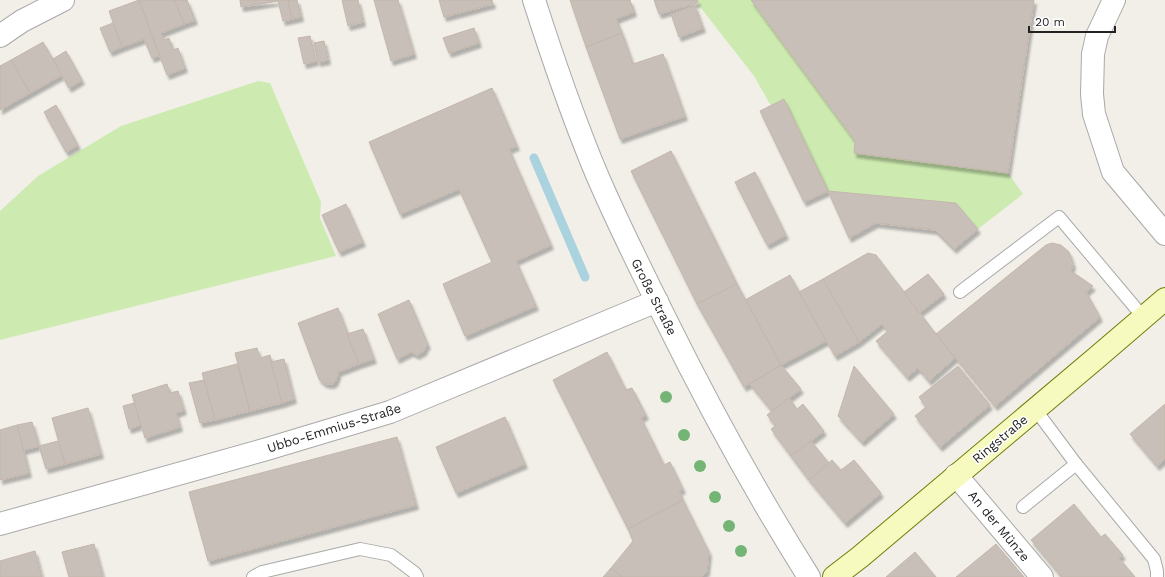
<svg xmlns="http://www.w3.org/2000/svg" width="1165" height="577" font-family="'Work Sans',sans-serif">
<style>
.grass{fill:#cdebb0}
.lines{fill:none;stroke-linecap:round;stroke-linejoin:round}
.stream{stroke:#aad3df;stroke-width:9}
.building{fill:#c7bfb8;stroke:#c4b6ab;filter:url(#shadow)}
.lane-casing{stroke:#a9a9a9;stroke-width:14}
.street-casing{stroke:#a9a9a9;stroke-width:24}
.secondary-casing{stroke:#707d05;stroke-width:24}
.lane{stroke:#fff;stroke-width:12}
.street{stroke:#fff;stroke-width:22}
.secondary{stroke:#f7fabf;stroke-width:22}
.tree{fill:#74b475}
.labels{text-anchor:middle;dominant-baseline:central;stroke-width:3;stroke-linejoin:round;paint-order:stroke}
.street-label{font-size:13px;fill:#222;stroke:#fff}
</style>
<defs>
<filter id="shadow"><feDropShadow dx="2.5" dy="4.5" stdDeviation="1" flood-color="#0004"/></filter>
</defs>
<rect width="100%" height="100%" fill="#f2efe9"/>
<g class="grass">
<path d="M698 0H751L855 141 854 153 1008 173 1023 194 978 229 956 203 828 191 784 100 771 106 754 76 697 3Z"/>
<path d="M258 81 270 83 321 202 320 218 336 256 0 340V211L38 176 121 126Z"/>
</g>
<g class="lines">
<path class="stream" d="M534 158 585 277"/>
</g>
<g class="building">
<path d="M139 0 160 55 152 58 144 39 122 47 109 11Z"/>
<path d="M139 0H175L184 24 161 33 163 40 169 38 173 50 178 48 185 68 167 75Z"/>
<path d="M178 0H187L195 20 184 24 175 1Z"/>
<path d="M240 0H254L255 5 241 7Z"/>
<path d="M254 0H288L292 19 283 21 278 1 255 5Z"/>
<path d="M288 0H297L301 17 292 19Z"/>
<path d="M342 0H358L363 22 348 26Z"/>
<path d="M374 0H398L414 54 391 61Z"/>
<path d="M439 0H492L493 4 444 17Z"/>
<path d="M570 0H630L634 12 616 19 622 33 586 47Z"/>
<path d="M654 0H698L697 3 659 14Z"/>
<path d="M751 0H1034L1008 173 854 153 855 141Z"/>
<path d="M695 6 703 28 679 37 671 14Z"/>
<path d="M113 23 122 47 110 52 100 28Z"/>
<path d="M474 28 479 43 449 53 443 38Z"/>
<path d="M622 33 633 64 663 54 685 116 620 139 586 47Z"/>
<path d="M310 36 316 61 304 64 298 38Z"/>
<path d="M324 41 328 60 318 62 314 43Z"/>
<path d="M43 42 62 75 30 93 11 60Z"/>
<path d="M66 51 82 80 69 88 53 59Z"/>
<path d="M11 60 30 93 0 110V66Z"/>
<path d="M492 88 517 146 509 149 551 245 516 261 536 306 465 336 443 284 492 262 459 189 400 214 369 142Z"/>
<path d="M784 99 828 191 804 202 760 111Z"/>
<path d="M56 105 78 145 66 152 44 112Z"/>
<path d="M671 151 737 284 697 304 631 171Z"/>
<path d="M755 172 786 235 767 245 735 182Z"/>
<path d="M828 191 956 203 978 229 954 249 935 230 876 223 849 238Z"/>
<path d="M346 204 363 242 339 252 322 215Z"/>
<path d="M1052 243 1061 245 1069 252 1073 264 1071 271 1093 286 1086 292 1100 317 995 406 936 334 1046 245Z"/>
<path d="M868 253 876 255 936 334 955 358 929 381 918 368 907 377 876 341 888 331 882 324 859 342 823 279Z"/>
<path d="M928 274 944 294 919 313 904 292Z"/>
<path d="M790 275 826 341 781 365 745 300Z"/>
<path d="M823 279 859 342 835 356 799 292Z"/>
<path d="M737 284 781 365 744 387 697 304Z"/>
<path d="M409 300 428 345 426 346 424 351 417 355 411 352 397 359 378 314Z"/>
<path d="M338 308 359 364 338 372V375L335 382 332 384H328L324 383 319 379 298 323Z"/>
<path d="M363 329 374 359 359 364 347 334Z"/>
<path d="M257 348 260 358 270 355 282 403 250 411 235 353Z"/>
<path d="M607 352 626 390 632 388 646 415 641 418 664 465 670 462 683 489 679 491 683 500 628 529 553 380Z"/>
<path d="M284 359 294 399 282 403 271 362Z"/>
<path d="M237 364 250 411 215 420 202 373Z"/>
<path d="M781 365 801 389 772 411 750 384Z"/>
<path d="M854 366 894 414 862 442 838 416Z"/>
<path d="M958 366 990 405 940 447 915 416 926 407 919 397Z"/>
<path d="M204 380 215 420 200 423 189 383Z"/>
<path d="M167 384 170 393 178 391 184 410 176 413 180 427 145 438 132 395Z"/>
<path d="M789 398 797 409 803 404 824 431 791 456 771 429 776 426 767 415Z"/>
<path d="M134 403 141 425 129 429 123 406Z"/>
<path d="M1165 404V459L1157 466 1130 434Z"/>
<path d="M88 408 101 454 65 464 52 418Z"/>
<path d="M505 417 525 464 456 493 436 447Z"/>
<path d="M32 422 39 446 23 450 17 425Z"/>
<path d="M17 425 29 473 0 480V430Z"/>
<path d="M397 437 416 505 208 561 189 492Z"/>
<path d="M58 441 65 464 46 469 39 446Z"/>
<path d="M811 441 829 463 809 480 791 456Z"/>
<path d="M832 460 841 470 854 460 881 493 845 523 809 480Z"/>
<path d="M683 500 709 552 707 571 702 577H622L611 568 633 541 628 529Z"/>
<path d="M1074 504 1101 537 1105 534 1123 555 1119 558 1135 577H1062L1031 540Z"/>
<path d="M94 544 103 577H69L62 552Z"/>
<path d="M996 544 1024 577H956Z"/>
<path d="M35 551 42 577H0V561Z"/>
<path d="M915 552 936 577H886Z"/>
<path d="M611 568 622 577H603Z"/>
</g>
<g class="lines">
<g class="lane-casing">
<g id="lane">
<path d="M960 292 1059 217 1144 318"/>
<path d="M1035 409 1076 464 1154 559 1157 571V577"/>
<path d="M1023 507 1076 464"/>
<path d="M253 577 262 572 360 549 391 555 415 573 417 577"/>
</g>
</g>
<g class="street-casing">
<g id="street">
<path d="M534 0C551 53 569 106 590 158 612 213 639 265 665 318 709 407 756 493 809 577"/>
<path d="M1114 0 1097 36 1093 54 1092 94 1094 114 1113 172 1165 234"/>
<path d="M0 36 22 21 63 0"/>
<path d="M956 475 1042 577"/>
<path d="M0 524 267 449 390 412 657 301"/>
</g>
</g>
<g class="secondary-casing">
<path id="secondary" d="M834 577 860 557 1095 359 1165 299"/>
</g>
<use href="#lane" class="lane"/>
<use href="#street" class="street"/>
<use href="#secondary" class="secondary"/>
</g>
<g class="tree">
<circle cx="666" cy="397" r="6"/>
<circle cx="684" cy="435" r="6"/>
<circle cx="700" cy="466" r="6"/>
<circle cx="715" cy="497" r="6"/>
<circle cx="729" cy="526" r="6"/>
<circle cx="741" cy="551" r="6"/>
</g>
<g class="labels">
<g class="street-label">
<text transform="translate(654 297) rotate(63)">Große Straße</text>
<text transform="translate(334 428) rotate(-17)">Ubbo-Emmius-Straße</text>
<text transform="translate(1000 439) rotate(-40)">Ringstraße</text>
<text transform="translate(999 526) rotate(50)">An der Münze</text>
</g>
</g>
<path d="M1029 26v6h86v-6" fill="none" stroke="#222222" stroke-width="2"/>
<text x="1035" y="26" font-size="12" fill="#222222" stroke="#ffffff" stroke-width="3" paint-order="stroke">20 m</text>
</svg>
